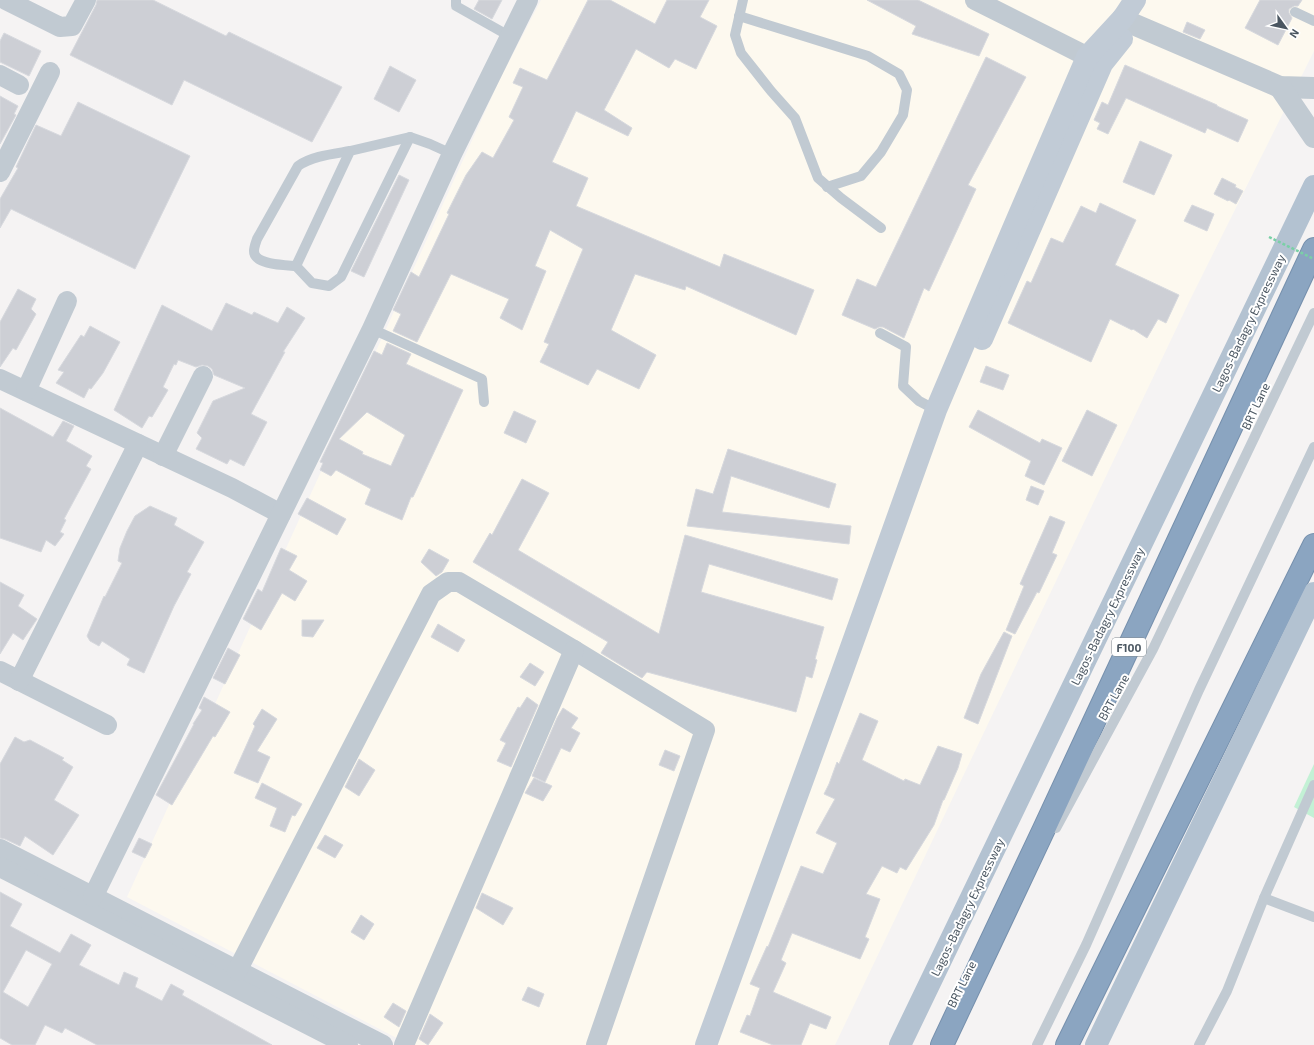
<svg xmlns="http://www.w3.org/2000/svg" width="1314" height="1045" font-family="'Exo 2',sans-serif">
<style>
.commercial{fill:#fdf9ef}
.green{fill:#c3f1d5}
.building{fill:#cdcfd5;stroke:#d7d9de;fill-rule:evenodd}
.lines{fill:none;stroke-linecap:round;stroke-linejoin:round}
.motorway-casing{stroke:#7690ad;stroke-width:24}
.service{stroke:#c1cad2;stroke-width:10}
.minor{stroke:#c1cad2;stroke-width:20}
.tertiary{stroke:#c1cad2;stroke-width:22}
.secondary{stroke:#c1cbd6;stroke-width:22}
.primary{stroke:#b3c2d1;stroke-width:22}
.motorway{stroke:#8ba5c1;stroke-width:22}
.path-bridge{stroke:#7ad0a6;stroke-width:2.5;stroke-dasharray:3 2;stroke-linecap:butt}
.labels{text-anchor:middle;dominant-baseline:central;stroke-width:4;stroke-linejoin:round;paint-order:stroke}
.shield{fill:#fff;stroke:#808990;stroke-width:1}
.shield-label{font-size:11px;font-weight:bold;fill:#4a5661}
.street-label{font-size:12px;fill:#4a5661;stroke:#fff}
</style>
<rect width="100%" height="100%" fill="#f5f3f3"/>
<path class="commercial" d="M541 0H1314V51L1189 302 835 1045H410L127 897 500 79Z"/>
<path class="green" d="M1314 764V818L1294 807Z"/>
<g class="building">
<path d="M97 0H153L226 36 229 32 342 87 312 142 184 80 172 105 70 55 96 5Z"/>
<path d="M479 0H502L492 19 474 9Z"/>
<path d="M588 0H610L655 24 667 0H709L700 17 717 26 696 69 675 59 669 68 636 49 604 110 632 128 628 136 576 111 552 162 588 178 576 206 720 267 724 254 814 290 796 335 686 286 685 290 635 274 611 330 656 355 639 389 597 369 588 385 540 362 549 344 544 342 583 249 550 230 535 266 546 271 522 330 500 318 509 299 451 274 417 342 393 331 401 314 393 310 411 272 419 277 449 214 447 213 466 175 482 152 493 158 514 120 509 117 523 87 513 83 520 68 547 80Z"/>
<path d="M867 0H918L989 34 979 56 912 34 916 26Z"/>
<path d="M1260 0H1302L1298 6H1294L1289 9V13L1292 18 1278 45 1245 28Z"/>
<path d="M1187 22 1205 30 1200 39 1183 32Z"/>
<path d="M4 33 41 51 29 76 0 62V41Z"/>
<path d="M986 57 1026 77 968 185 976 189 929 291 924 288 904 338 883 327H879L875 329 842 315 857 279 876 287Z"/>
<path d="M1125 65 1217 105V106L1248 120 1238 142 1207 128 1205 133 1126 98 1108 134 1097 129 1100 123 1094 120 1102 102 1108 105Z"/>
<path d="M390 66 416 80 399 112 374 99Z"/>
<path d="M0 96 18 106 14 114 16 115 0 144Z"/>
<path d="M78 102 190 156 135 269 11 209 0 228V199L18 168 16 167 36 125 61 136Z"/>
<path d="M1140 141 1172 155 1154 195 1123 182Z"/>
<path d="M399 175 409 180 364 277 351 271Z"/>
<path d="M1222 178 1236 185 1235 187 1243 191 1236 204 1229 200 1228 201 1214 194Z"/>
<path d="M1100 203 1136 220 1115 265 1179 295 1166 323 1158 319 1147 338 1133 329 1132 330 1110 319 1091 362 1008 323 1027 281 1031 283 1051 238 1063 243 1081 206 1096 213Z"/>
<path d="M1192 205 1214 214 1207 231 1184 221Z"/>
<path d="M18 289 36 299 31 309 36 314 16 350 13 348 0 367V322Z"/>
<path d="M226 303 252 315 254 312 278 323 287 307 305 318 283 352H285L251 414 267 422 244 466 230 459 227 464 196 449 202 438 197 433 213 401 245 388 214 375 212 369 208 366 202 365 196 367 178 360 176 365 174 364 163 387 168 390 152 417 149 416 142 428 114 410 162 305 212 331Z"/>
<path d="M90 326 120 342 103 373 91 389 89 388 84 398 56 383 64 372 58 370 81 335 84 337Z"/>
<path d="M387 343 411 354 406 364 463 390 413 497H411L402 520 365 504 371 489 336 470 331 476 320 470 323 463 320 462 374 351 382 355ZM367 412 405 435 391 466 362 454 363 452 339 439Z"/>
<path d="M986 366 1009 375 1003 390 980 382Z"/>
<path d="M0 408 53 437 63 421 74 426 66 441 92 456 86 466 91 469 64 519 66 520 60 532 64 534 55 546 46 540 41 552 0 538Z"/>
<path d="M978 410 1040 443 1042 439 1062 448 1044 485 1025 476 1031 461 969 427Z"/>
<path d="M1087 410 1117 425 1092 476 1062 461Z"/>
<path d="M514 411 536 421 526 443 504 433Z"/>
<path d="M728 449 836 484 829 508 731 476 722 512 851 526 849 544 687 526 696 489 713 494Z"/>
<path d="M522 479 549 493 518 550 659 634 685 535 838 579 832 600 709 564 701 592 824 627 815 659 817 660 812 678 806 676 796 712 647 672 642 678 601 653 608 642 473 562 490 533 492 535Z"/>
<path d="M1031 486 1044 491 1038 505 1026 500Z"/>
<path d="M307 498 346 519 337 535 298 514Z"/>
<path d="M150 506 177 518 174 525 204 542 187 572 191 574 174 606 144 673 127 665 130 659 102 641 99 646 90 641 87 636 104 596 105 597 122 563 118 561 120 548 127 531 135 516Z"/>
<path d="M1050 516 1065 522 1052 553 1057 555 1039 593 1037 592 1015 634 1006 630 1024 586 1020 584Z"/>
<path d="M281 548 297 556 289 570 307 581 295 601 282 593 261 630 243 619 258 589 262 592Z"/>
<path d="M429 549 449 560 442 572 436 576 421 562Z"/>
<path d="M0 582 24 595 18 606 37 619 23 640 13 633 0 654Z"/>
<path d="M302 620H324L313 637 302 636Z"/>
<path d="M438 624 465 640 458 652 431 637Z"/>
<path d="M1004 632 1012 636 978 724 964 718 981 674Z"/>
<path d="M228 648 240 655 225 684 213 678Z"/>
<path d="M530 663 544 672 535 686 520 677Z"/>
<path d="M204 697 230 712 215 737 213 736 172 805 156 795 194 724H193L202 710 199 708Z"/>
<path d="M527 697 538 705 511 767 497 761 506 743 500 740 518 707 520 708Z"/>
<path d="M563 708 578 718 571 728 580 733 570 752 561 748 545 782 532 776 557 718Z"/>
<path d="M262 709 277 719 257 751 270 757 258 783 234 773 255 726 253 724Z"/>
<path d="M860 713 878 721 862 760 904 781 905 779 920 785 938 746 962 754 958 768 944 800H943L934 825 906 870 900 867 897 873 882 866 866 894 880 899 865 937 869 939 860 959 792 933 781 960 786 963 773 992 831 1017 826 1029 810 1023 801 1045H773L740 1032 747 1015 750 1016 760 988 750 984 767 946 768 947 801 866 823 874 837 843 816 833 835 799 824 794 829 784 837 762 839 764Z"/>
<path d="M15 737 24 742 30 740 64 758 62 760 73 767 54 800 79 815 53 855 25 836 20 846 5 839 0 838V764Z"/>
<path d="M665 750 680 756 674 771 659 765Z"/>
<path d="M359 759 375 770 359 796 345 787Z"/>
<path d="M534 778 552 786 543 801 525 793Z"/>
<path d="M262 783 302 804 295 816 292 815 285 832 270 826 277 808 255 798Z"/>
<path d="M325 835 343 845 335 858 317 848Z"/>
<path d="M139 838 152 844 145 858 132 852Z"/>
<path d="M0 892 22 904 10 926 60 953 71 934 91 945 79 965 119 985 124 972 138 978 135 987 162 1001 171 984 184 991 182 995 272 1045H97L65 1028 62 1033 45 1025 35 1045H12L0 1038ZM26 950 52 964 28 1007 3 992Z"/>
<path d="M482 893 513 908 503 925 476 908Z"/>
<path d="M361 915 374 924 364 940 351 932Z"/>
<path d="M528 987 544 994 539 1007 522 1000Z"/>
<path d="M393 1003 406 1011 399 1027 384 1017Z"/>
<path d="M430 1014 443 1023 428 1045 419 1039Z"/>
</g>
<g class="lines">
<g class="motorway-casing">
<g id="motorway">
<path d="M942 1045 1044 829 1314 249"/>
<path d="M1067 1045 1314 545"/>
</g>
</g>
<g class="service">
<path d="M456 0V6L511 37"/>
<path d="M743 0 735 35 741 53 771 91 795 118 818 178 841 198 881 228"/>
<path d="M1295 12 1314 21"/>
<path d="M739 16 868 56 899 74 907 90 903 115 881 152 861 176 827 187"/>
<path d="M350 151C333 154 312 156 298 166L257 239C256 242 254 247 254 251 254 265 285 265 296 266L312 283 329 286 341 277 410 137"/>
<path d="M296 266 350 151 410 137 430 144 452 154"/>
<path d="M372 329 482 379 484 402"/>
<path d="M880 333 906 347 903 386 919 401 936 410"/>
<path d="M1056 828 1153 649 1314 313"/>
<path d="M1264 898 1314 917"/>
<path d="M1037 1045 1086 945 1199 690 1314 447"/>
<path d="M1199 1045 1227 991 1264 898 1314 785"/>
</g>
<g class="minor">
<path d="M6 0 60 27 72 26 86 0"/>
<path d="M975 0 1102 64"/>
<path d="M0 75 19 85"/>
<path d="M0 172 50 72"/>
<path d="M0 379 232 488 281 514"/>
<path d="M26 391 67 301"/>
<path d="M163 456 203 376"/>
<path d="M0 671 107 725"/>
<path d="M19 681 138 444"/>
<path d="M0 849 383 1045"/>
<path d="M0 867 348 1045"/>
<path d="M93 897 372 329 452 154 528 0"/>
<path d="M237 971 431 594 448 582H459L574 650 705 730 596 1045"/>
<path d="M404 1045 574 650"/>
</g>
<g class="tertiary">
<path d="M1123 18 1133 24 1280 87 1314 88"/>
<path d="M1280 87 1314 137"/>
</g>
<g class="secondary">
<path d="M982 339 1102 64 1122 39"/>
<path d="M706 1045 840 678 936 410 1015 224 1087 57 1123 18 1135 0"/>
</g>
<g class="primary">
<path d="M900 1045 1314 186"/>
<path d="M1096 1045 1314 593"/>
</g>
<use href="#motorway" class="motorway"/>
<path class="path-bridge" d="M1269 237 1314 259"/>
</g>
<g class="labels">
<rect class="shield" x="1112" y="638" width="34" height="18" rx="3"/>
<g class="shield-label">
<text x="1129" y="647">F100</text>
</g>
<g class="street-label">
<text transform="translate(1248 323) rotate(-64)">Lagos-Badagry Expressway</text>
<text transform="translate(1255 406) rotate(-65)">BRT Lane</text>
<text transform="translate(1107 616) rotate(-64)">Lagos-Badagry Expressway</text>
<text transform="translate(1113 697) rotate(-61)">BRT Lane</text>
<text transform="translate(967 907) rotate(-64)">Lagos-Badagry Expressway</text>
<text transform="translate(961 984) rotate(-64)">BRT Lane</text>
</g>
</g>
<g transform="translate(1286 28) rotate(123)" stroke="#ffffff" stroke-width="3" paint-order="stroke">
<path d="M0-3L7 15L0 10L-7 15Z" fill="#4a5661"/>
<text y="-6" font-size="11" font-weight="bold" text-anchor="middle" fill="#4a5661">N</text>
</g>
</svg>
